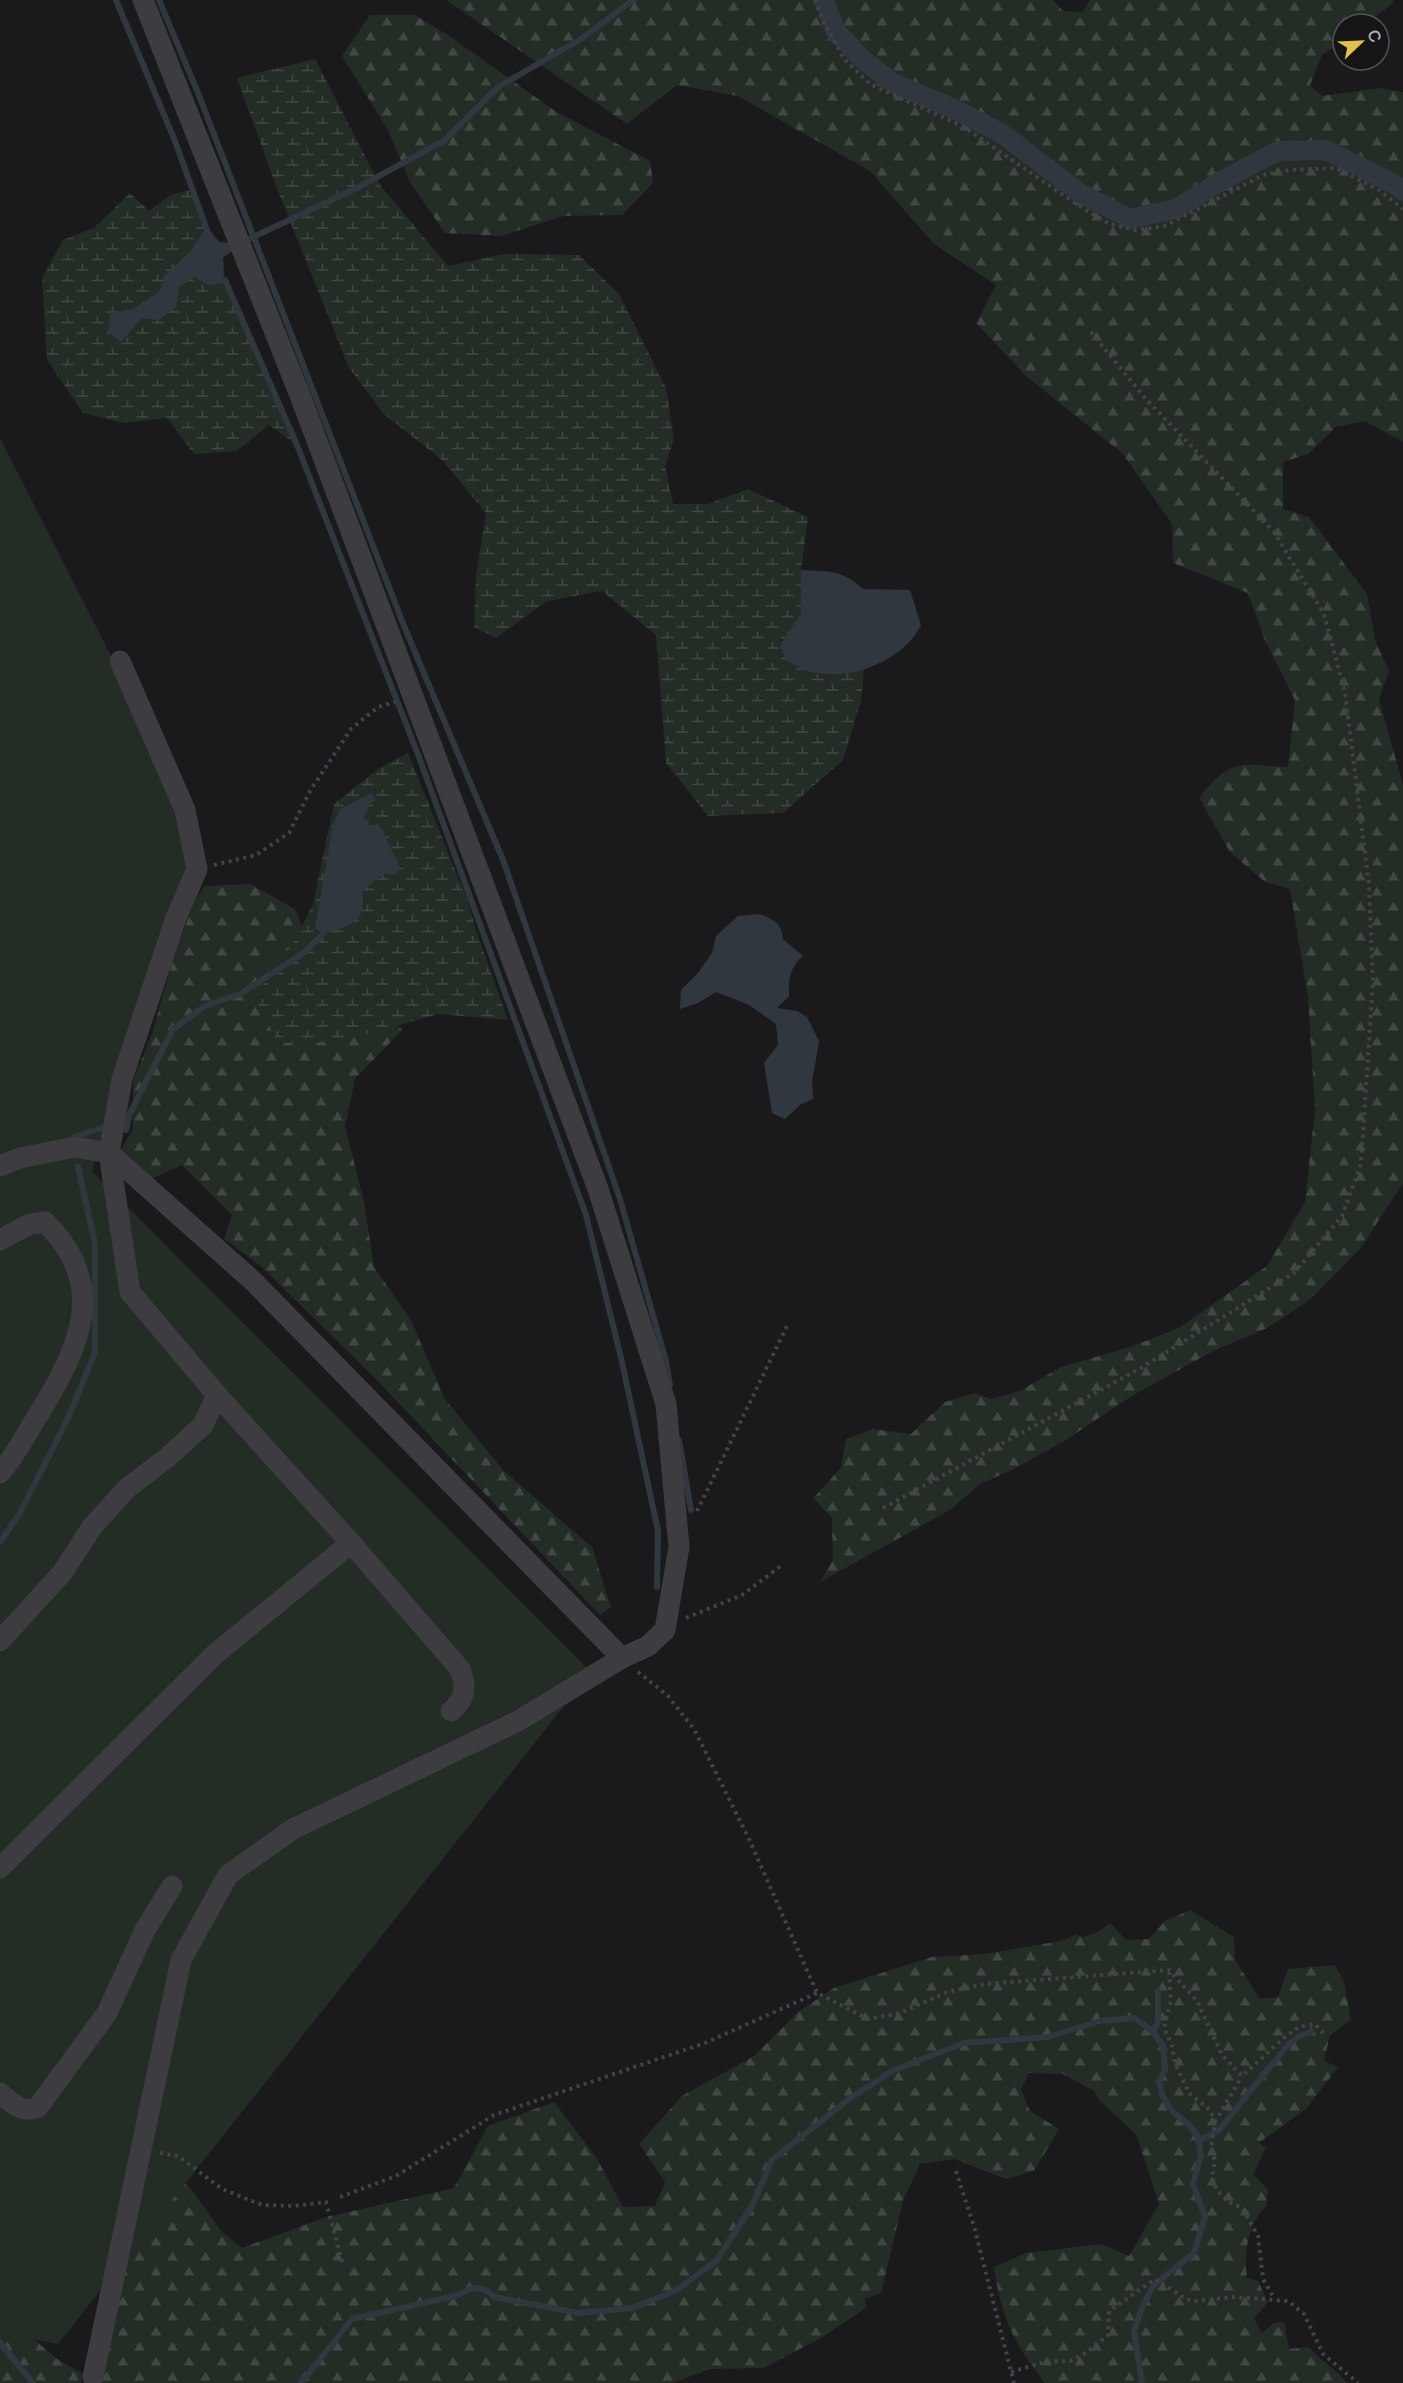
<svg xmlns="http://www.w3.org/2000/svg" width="1403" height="2383" font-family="Manrope,sans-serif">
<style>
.forest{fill:url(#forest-firs)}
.wetland{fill:url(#wetland-marsh)}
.green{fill:#242c26}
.water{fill:#31373f}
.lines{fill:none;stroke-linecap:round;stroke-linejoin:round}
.stream{stroke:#31373f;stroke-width:6}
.canal{stroke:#31373f;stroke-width:20}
.path{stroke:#424348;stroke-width:4;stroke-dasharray:3 4.5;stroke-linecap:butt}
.street{stroke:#3c3c41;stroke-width:21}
</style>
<defs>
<pattern id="forest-firs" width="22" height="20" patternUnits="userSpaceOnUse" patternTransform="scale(1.5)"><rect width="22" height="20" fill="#242c26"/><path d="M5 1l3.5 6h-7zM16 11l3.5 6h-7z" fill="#414843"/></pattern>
<pattern id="wetland-marsh" width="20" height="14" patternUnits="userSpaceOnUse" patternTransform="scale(1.5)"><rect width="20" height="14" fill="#242c26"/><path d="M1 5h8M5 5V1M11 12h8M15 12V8" fill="none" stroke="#414843"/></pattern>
</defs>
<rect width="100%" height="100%" fill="#1a1a1c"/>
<g class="forest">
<path d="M446 0H1053L1063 11 1083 12 1090 0H1393V3L1366 24H1343V41L1322 55 1310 85 1322 96 1379 88 1403 92V442L1365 421 1336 427 1308 454 1283 462V509L1309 517 1367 594 1375 640 1389 671 1379 699 1403 785V1183L1360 1249 1312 1298 1267 1328 1215 1350 1130 1397 1066 1440 1016 1468 980 1484 950 1510 820 1582 833 1560 832 1518 813 1498 841 1468 846 1439 873 1429 911 1434 945 1402 975 1393 990 1399 1020 1391 1061 1367 1130 1347 1179 1328 1267 1266 1305 1202 1315 1110 1308 997 1290 889 1265 882 1230 852 1199 798C1232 756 1240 765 1288 767L1295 700 1266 643 1248 593 1173 563 1172 524 1123 454 1026 376 976 323 996 285 934 244 870 171 738 96 677 85 627 124Z"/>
<path d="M370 15H415L451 37 555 111 650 161 653 183 622 215 564 216 501 236 445 233 410 182 388 130 342 56Z"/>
<path d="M250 884 295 909 321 972 371 988 402 1030 355 1079 345 1126 364 1202 374 1267 411 1320 444 1398 504 1471 592 1547 611 1607 600 1615 371 1374 262 1267 224 1239 232 1215 182 1165 153 1178 120 1151 133 1129V1081L152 1034 174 956 195 900 205 886Z"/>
<path d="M1190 1910 1234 1937 1235 1960 1260 1999 1278 1997 1288 1969 1335 1965 1344 1982 1351 2020 1330 2035 1324 2061 1338 2067 1306 2109 1259 2143 1266 2148 1253 2174 1268 2190 1266 2207C1247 2224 1244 2253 1247 2278L1258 2281 1268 2302 1254 2319 1262 2333 1274 2323 1284 2322 1289 2349 1308 2347C1321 2360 1336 2369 1347 2383H1045C1013 2341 1002 2320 994 2267L1026 2253 1101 2244 1129 2256 1159 2204 1136 2134 1100 2101 1094 2091 1063 2074 1029 2073 1021 2089 1030 2111 1059 2129 1034 2171 1006 2179 954 2159 920 2164 903 2201 881 2293 865 2299 866 2308 821 2338 764 2368 710 2369 673 2383H97L128 2261 115 2238 167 2167 191 2189 222 2232 242 2248 327 2217 454 2188 488 2126 554 2102 596 2157 623 2207 655 2206 665 2182 639 2144 682 2096 754 2056 798 2012 834 1988 932 1957 985 1954 1061 1941 1075 1935 1084 1937 1098 1932 1110 1923 1126 1940 1149 1939 1165 1921Z"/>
<path d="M16 2324 57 2359 83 2374 81 2383H0V2325Z"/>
</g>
<g class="wetland">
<path d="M315 59 380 185 448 266 503 254 579 255 619 294 666 388 674 439 665 466 673 504H708L748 489 808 517 801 570V613L780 646C808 676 823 682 864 668L861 701 843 760 783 813 708 816 666 763 656 635 602 591 547 601 496 638 474 627 476 576 486 513 442 460 385 415 349 368 276 186 237 78Z"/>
<path d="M190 190 207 227 219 242 240 243 223 258 225 280 297 445 269 425 237 451 194 454 167 418 123 423 83 413 47 360 42 278 63 240 94 228 130 193 149 211 170 195Z"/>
<path d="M408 753 467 899 475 927 508 1020 439 1014 337 1042 278 1043 258 1004 270 960 290 949 313 904 334 804 378 769Z"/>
</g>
<path class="green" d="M0 438 199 829 92 1171 591 1672 58 2344 0 2333Z"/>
<g class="water">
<path d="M207 227 219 242 240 244 223 258 224 283 209 285 194 277 179 287 176 307 159 320 142 318 121 342 108 332 110 313 133 309 160 291 164 276 189 253Z"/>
<path d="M801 570C828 572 842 569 863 589L910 590 921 625C906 657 857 679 822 674 809 673 798 666 787 661L780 646 801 613Z"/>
<path d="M371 793 376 800 370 803 364 817 371 827 378 823 400 867 395 875 383 874 362 891C368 924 348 926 323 934L315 928 333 824 341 809Z"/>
<path d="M760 914C774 920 782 923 783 939L803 956C789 968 789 979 789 996L777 1008 797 1011 807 1017 819 1041 812 1083 813 1099 800 1105 785 1119 772 1113 764 1063 778 1045 776 1024 749 1005 716 992 698 1003 680 1009 681 990 698 973 712 953 716 936 738 916Z"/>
</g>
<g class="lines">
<g class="stream">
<path d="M116 0 175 141 207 230"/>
<path d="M159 0 198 93 404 626 503 860 620 1199 666 1361 670 1385"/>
<path d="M249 239 357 188 445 140 498 87 581 39 633 0"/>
<path d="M225 280 297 445 419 757 586 1215 622 1362 658 1531 657 1587"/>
<path d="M126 1130 130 1113 173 1029 205 1006 240 994 305 952 323 934"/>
<path d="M74 1137 104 1127"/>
<path d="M679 1440 691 1510"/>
<path d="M0 1542 20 1513 69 1416 95 1352V1244L78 1167"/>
<path d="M1153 2032 1158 2022V1991"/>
<path d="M1198 2141 1218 2131 1287 2046 1299 2036 1311 2032"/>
<path d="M0 2343 33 2383"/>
<path d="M301 2383 352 2319 455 2296 473 2288 484 2289 495 2297 578 2313 633 2308 677 2290 717 2260 752 2206 772 2160 849 2099 894 2070 964 2043 1048 2037 1100 2021 1134 2018 1150 2029 1163 2045 1165 2070 1159 2081 1162 2095 1172 2111 1187 2123 1198 2136 1201 2155 1193 2184 1205 2217 1194 2253 1154 2285 1143 2305 1134 2331 1142 2383"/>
</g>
<path class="canal" d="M824 0 835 30 860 57 893 83 956 110 1001 133 1080 193 1130 219 1176 209 1219 182 1278 151 1326 150 1396 185 1403 191"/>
<g class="path">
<path d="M815 0 823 21 844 59 870 84 964 127 1079 206 1110 224 1136 230 1165 226 1263 175 1290 170 1336 168 1379 190 1403 209"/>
<path d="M214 865 256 855 289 833 310 791 351 729 378 707 395 702"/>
<path d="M883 1508 1141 1368 1294 1273 1342 1216 1361 1164 1373 981 1369 885 1345 693 1324 614 1274 532 1145 398 1091 332"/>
<path d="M697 1511 787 1326"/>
<path d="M686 1618 742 1595 782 1565"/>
<path d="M638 1672 668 1696 694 1729 749 1839 817 1993 868 2019 900 2013 947 1992 984 1984 1169 1970 1197 2001 1222 2055 1242 2076 1286 2036 1299 2027 1315 2024 1324 2034"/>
<path d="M1169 1972 1171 2001 1164 2028 1172 2046 1175 2063 1189 2093 1210 2110 1215 2121 1211 2148 1215 2161 1212 2177 1217 2191 1231 2203 1242 2208 1258 2236 1263 2279 1274 2298"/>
<path d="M1215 2122 1242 2076"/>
<path d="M160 2153 178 2156 222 2189 262 2205 294 2206 326 2202 343 2265"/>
<path d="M956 2171 975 2230 1014 2383"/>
<path d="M340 2197 396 2176 494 2115 705 2043 817 1993"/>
<path d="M1011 2372 1045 2362 1070 2361 1087 2352 1108 2335 1109 2311 1155 2279 1186 2299 1195 2301 1233 2297 1288 2301 1304 2314 1323 2354 1358 2383"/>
</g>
<g class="street">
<path d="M143 0 301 398 598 1189 666 1404 679 1547 665 1630 648 1646 622 1658"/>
<path d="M0 1166 20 1158 75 1147 109 1153 253 1281 622 1658 518 1721 293 1829 228 1875 181 1960 93 2377"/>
<path d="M0 1240 30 1224 45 1222C109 1285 80 1346 40 1412 27 1432 16 1455 0 1473"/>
<path d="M351 1543 460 1669C466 1686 467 1698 451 1711"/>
<path d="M0 1641 62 1573 92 1527 126 1489 168 1457 203 1425 217 1395"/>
<path d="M0 1868 214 1655 351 1543 217 1395 130 1292 109 1153 122 1079 176 918 197 869 185 810 120 661"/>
<path d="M0 2093C12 2103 22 2114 38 2107L107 2013 145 1930 172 1886"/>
</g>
</g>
<g transform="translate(1361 42) rotate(67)"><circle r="28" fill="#151517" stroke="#525358" stroke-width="1.5"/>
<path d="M0-4.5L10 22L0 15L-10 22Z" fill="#e1c24d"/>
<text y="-9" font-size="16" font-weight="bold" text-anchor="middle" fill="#aeb0ba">С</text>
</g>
</svg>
